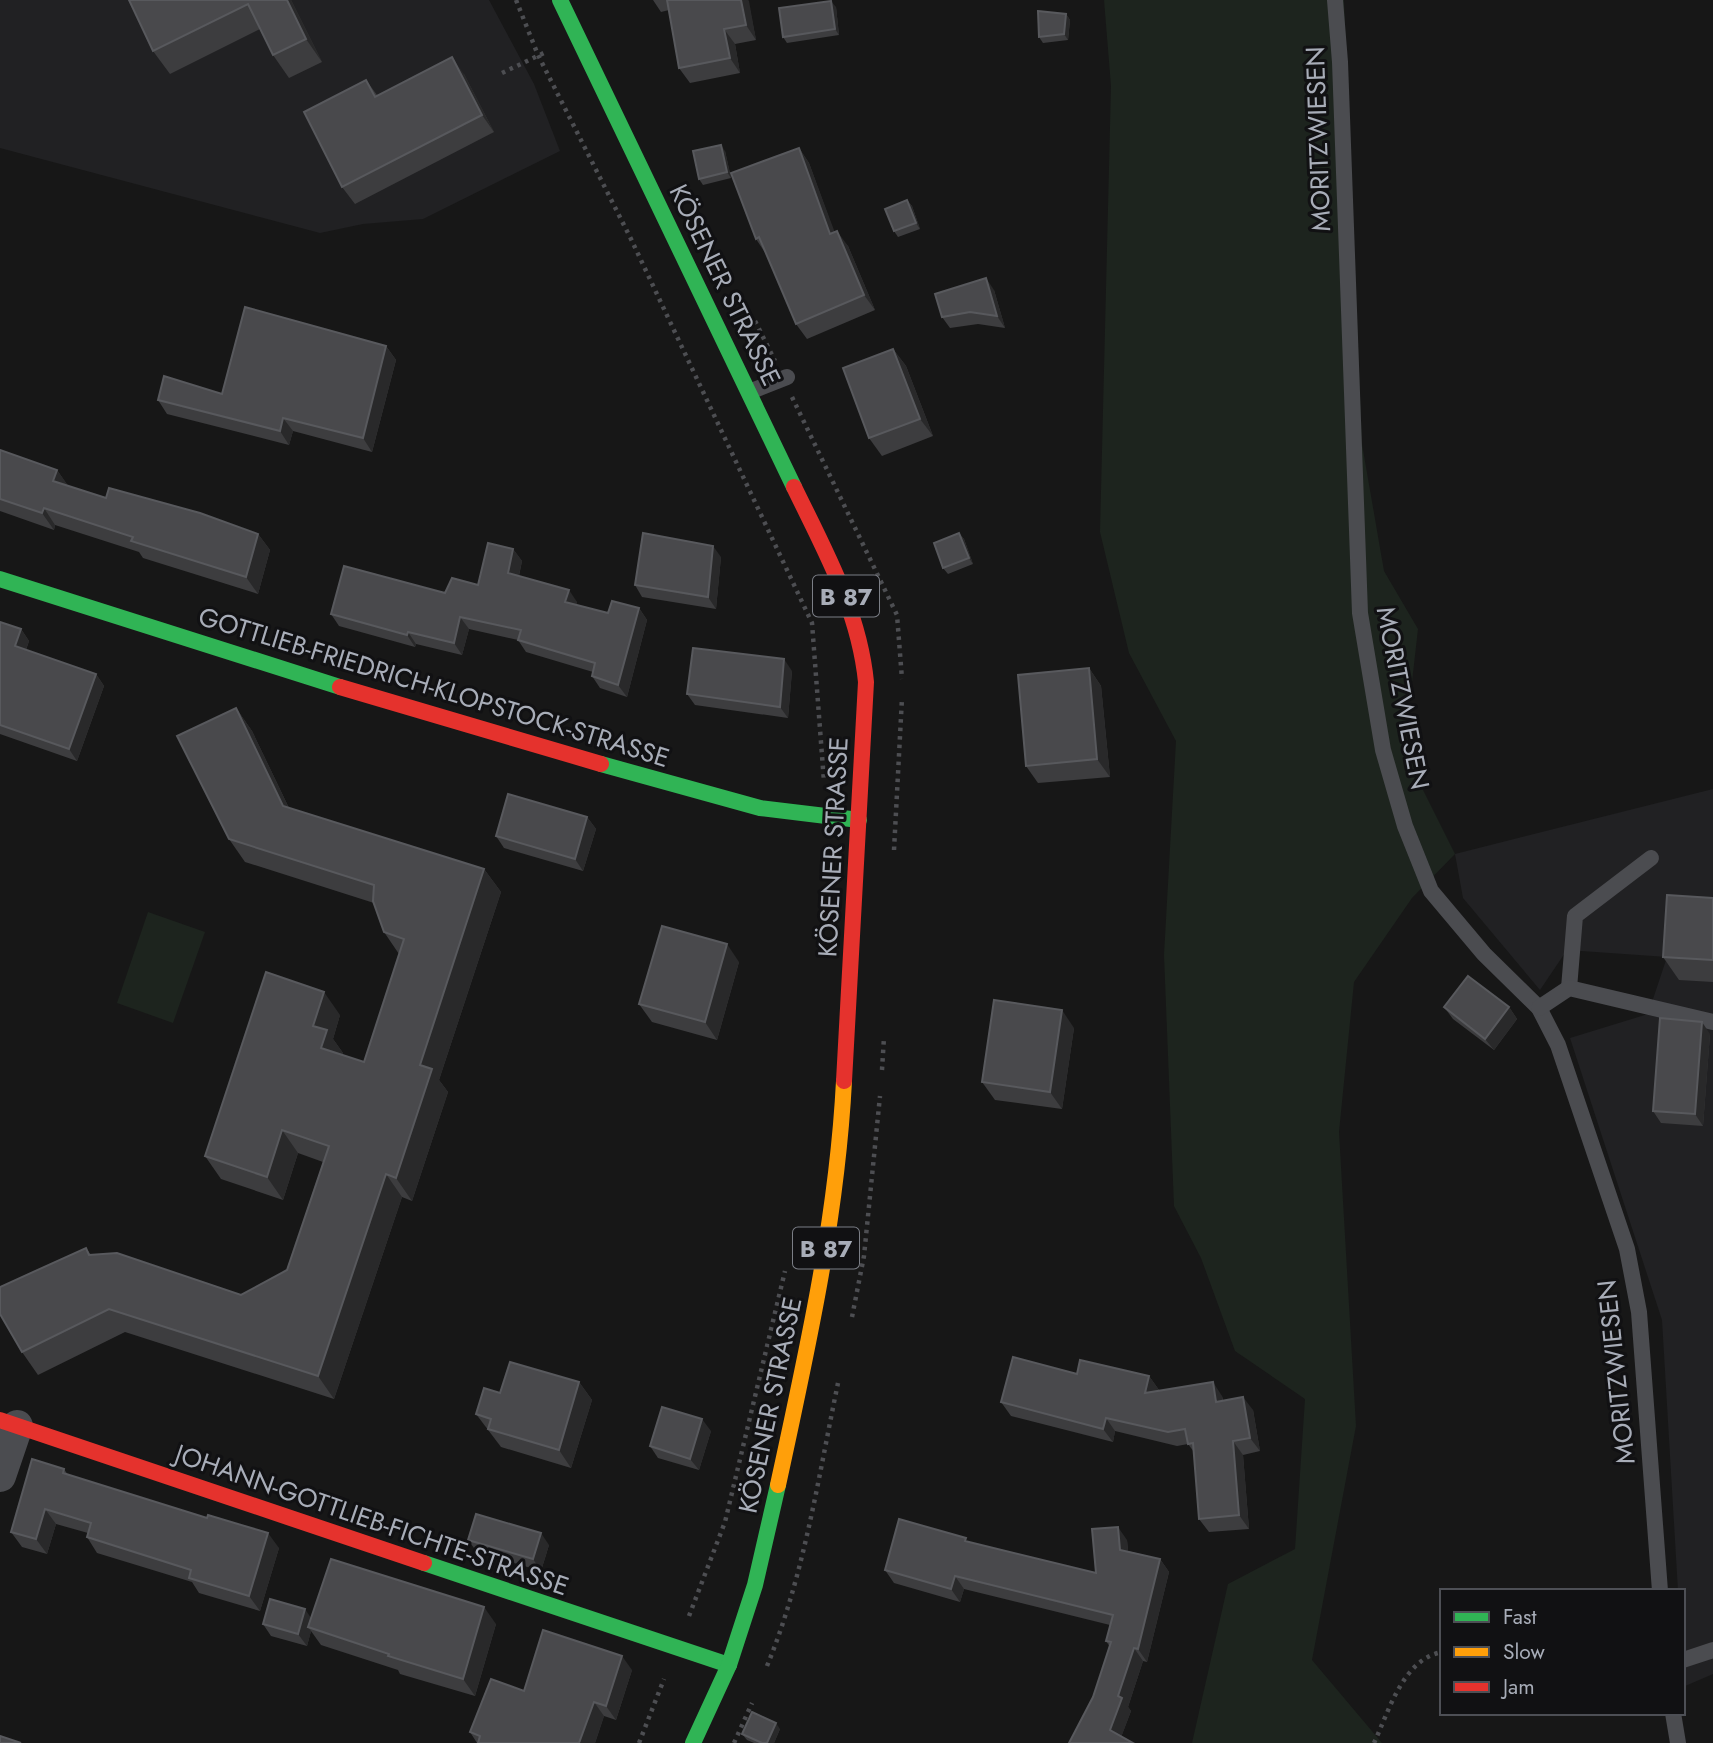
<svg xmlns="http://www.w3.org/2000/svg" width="1713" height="1743" font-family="Jost,sans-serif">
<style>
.built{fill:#212123}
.green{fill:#1d241e}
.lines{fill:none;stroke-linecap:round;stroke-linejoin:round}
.path{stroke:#4d4e52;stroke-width:4.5;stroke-dasharray:3.5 5;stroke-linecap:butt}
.lane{stroke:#4b4c50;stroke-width:16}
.street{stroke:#4b4c50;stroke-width:32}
.fast{stroke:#30b455;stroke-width:16}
.slow{stroke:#ff9f0a;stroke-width:16}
.jam{stroke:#e5322d;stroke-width:16}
.wall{fill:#3d3d3f}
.shaded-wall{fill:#29292a}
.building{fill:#49494c;stroke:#58595d;stroke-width:2}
.labels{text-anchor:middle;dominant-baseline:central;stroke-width:6;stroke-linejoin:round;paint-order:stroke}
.shield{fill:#111113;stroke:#7b7e86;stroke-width:2}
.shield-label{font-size:24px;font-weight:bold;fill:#a8adb8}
.street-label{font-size:26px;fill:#a8adb8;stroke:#111113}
</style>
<rect width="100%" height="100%" fill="#171717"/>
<g class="built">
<path d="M0 0H489L534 84 560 151 423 219 363 224 320 233 0 148Z"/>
<path d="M1713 789V1674L1683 1687V1591H1678L1662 1320 1570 1038 1648 1014 1667 957 1567 950 1540 990 1463 898 1455 854Z"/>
</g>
<g class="green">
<path d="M1104 0H1344L1362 444 1384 571 1418 629 1406 735 1423 790 1455 854 1412 898 1354 982 1339 1132 1356 1426 1312 1660 1382 1743H1192L1228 1584 1295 1549 1305 1399 1235 1351 1201 1258 1174 1206 1164 955 1176 741 1129 653 1100 532 1111 86Z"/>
<path d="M148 912 205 932 173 1023 117 1003Z"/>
</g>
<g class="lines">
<g class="path">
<path d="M516 0 538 55 631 239 812 623 824 782"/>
<path d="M502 73 548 51"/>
<path d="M755 321 775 361"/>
<path d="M792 397 897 615 902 679"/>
<path d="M894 850 902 698"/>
<path d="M882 1070 884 1037"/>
<path d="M852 1317 864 1256 880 1096"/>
<path d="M689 1616 725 1522 785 1271"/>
<path d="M767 1666C804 1576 818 1479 838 1383"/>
<path d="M639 1743 664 1679"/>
<path d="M734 1743 752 1703"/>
<path d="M1374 1743C1389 1711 1403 1659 1442 1652"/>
</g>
<g class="lane">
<path d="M1335 0 1340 62 1360 613 1383 750 1405 826 1431 891 1484 954 1539 1008 1558 1045 1627 1249 1639 1312 1660 1591"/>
<path d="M749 392 787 377"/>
<path d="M1569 988 1575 916 1651 858"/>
<path d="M1539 1008 1569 988 1713 1022"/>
<path d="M1683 1660 1713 1650"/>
<path d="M1673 1713 1678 1743"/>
</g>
<path class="street" d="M0 1476 17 1426"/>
<g class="fast">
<path d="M560 0 794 487"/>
<path d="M0 579 340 687"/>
<path d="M601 764 760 808 859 820"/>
<path d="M424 1563 729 1665"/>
<path d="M693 1743 729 1665 755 1585 778 1485"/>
</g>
<path class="slow" d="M778 1485C807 1351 837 1218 844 1081"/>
<g class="jam">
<path d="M794 487C825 551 859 611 866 682L844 1081"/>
<path d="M340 687 601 764"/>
<path d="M0 1420 424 1563"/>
</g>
</g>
<g class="wall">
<path d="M129 0H291L322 62 289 78 273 55 260 29 170 74 153 51Z"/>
<path d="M653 0H748L756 40 735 44 740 73 690 83 679 68 669 10 661 12Z"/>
<path d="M836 7 839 35 787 43 783 37Z"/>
<path d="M1066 14 1070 20 1068 40 1043 43 1039 37Z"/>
<path d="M464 74 494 132 355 204 342 187 366 80 377 95Z"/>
<path d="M799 148 809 163 834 232 848 246 875 310 807 339 796 324 766 254 756 239Z"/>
<path d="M725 151 731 178 703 185 699 179Z"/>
<path d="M907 200 912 206 920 229 898 237 894 231Z"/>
<path d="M994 290 1005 328 978 324 950 328 942 317Z"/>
<path d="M386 346 396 360 372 452 293 431 289 445 167 414 158 400 222 394Z"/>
<path d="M893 349 906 366 933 436 882 456 869 438Z"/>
<path d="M0 450 57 470 68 486 106 498 258 534 270 550 258 594 143 558 139 552 55 525 54 530 0 511Z"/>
<path d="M959 533 964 539 973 564 948 574 943 568Z"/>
<path d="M513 549 522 561 519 576 577 602 576 605 608 613 639 608 647 620 627 697 600 688 592 676 593 672 526 652 518 640 469 629 462 655 416 644 415 647 339 626 331 614 445 593 478 585Z"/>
<path d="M721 557 716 609 642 597 635 585Z"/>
<path d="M0 622 21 629 29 641 26 650 96 674 104 686 77 761 0 734Z"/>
<path d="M1089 668 1101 686 1110 777 1038 783 1026 766Z"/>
<path d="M792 671 788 718 695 705 687 694Z"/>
<path d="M236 708 252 731 289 808 484 869 501 892 439 1080 448 1092 412 1201 402 1197 334 1399 125 1332 38 1375 22 1352 86 1248 91 1255 241 1295 287 1270 323 1162 298 1153 283 1200 221 1179 205 1156 340 1015 333 1039 343 1053 342 1055 364 1062 399 954 384 932 374 903 245 862 229 839Z"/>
<path d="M587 817 596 829 583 871 504 848 496 836Z"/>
<path d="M1713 898V982L1679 980 1663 957Z"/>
<path d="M739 962 717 1040 652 1022 639 1004Z"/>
<path d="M1444 1007H1509L1517 1019 1494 1050 1453 1019Z"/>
<path d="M1074 1028 1062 1109 995 1100 982 1082Z"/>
<path d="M1710 1034 1703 1126 1661 1123 1653 1111Z"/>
<path d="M1077 1374 1149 1376 1159 1390 1222 1396 1223 1400 1253 1410 1260 1451 1243 1455 1249 1529 1209 1532 1199 1519 1194 1452 1188 1444 1177 1446 1115 1431 1113 1442 1011 1416 1001 1402Z"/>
<path d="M579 1382 592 1400 571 1468 501 1447 476 1414 500 1393Z"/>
<path d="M711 1431 699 1470 658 1458 650 1446Z"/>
<path d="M64 1469 68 1475 279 1548 260 1611 199 1593 192 1582 97 1553 87 1537 88 1533 56 1524 47 1554 22 1547 11 1532Z"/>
<path d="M468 1540 549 1545 541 1571 477 1552Z"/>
<path d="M1127 1540 1128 1551 1160 1559 1169 1572 1147 1662 1143 1661 1128 1707 1131 1711 1121 1737 1069 1743 1093 1697 1110 1647 1106 1641 1110 1625 964 1589 960 1602 894 1583 885 1570 969 1542 1096 1573Z"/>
<path d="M311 1618 496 1624 475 1696 400 1674 398 1670 321 1645 311 1631 307 1646 271 1636 263 1624Z"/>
<path d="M632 1670 616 1720 604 1716 595 1743H477L470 1732 524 1691Z"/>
<path d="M780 1729 774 1743H754L747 1740 742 1734Z"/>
</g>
<g class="shaded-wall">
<path d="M287 0H291L322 62 306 39Z"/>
<path d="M741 0H748L749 1 756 40 746 25Z"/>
<path d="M831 1 836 7 839 35 835 29Z"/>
<path d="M1066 14 1070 20 1068 40 1064 34Z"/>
<path d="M724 29 735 44 740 73 730 58Z"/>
<path d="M452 57 464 74 494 132 482 115Z"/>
<path d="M721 145 725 151 731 178 727 172Z"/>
<path d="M799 148 809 163 841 249 830 234Z"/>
<path d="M907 200 912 206 920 229 916 223Z"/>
<path d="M837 231 848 246 875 310 864 295Z"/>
<path d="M986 278 994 290 1005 328 997 316Z"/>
<path d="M386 346 396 360 372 452 363 438Z"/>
<path d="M893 349 906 366 933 436 920 419Z"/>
<path d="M283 418 293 431 289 445 280 431Z"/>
<path d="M57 470 69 487 53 481Z"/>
<path d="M44 508 55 525 54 530 42 513Z"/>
<path d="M959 533 964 539 973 564 969 558Z"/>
<path d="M258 534 270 550 258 594 246 577Z"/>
<path d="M713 546 721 557 716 609 708 597Z"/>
<path d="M513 549 522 561 517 584 508 573Z"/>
<path d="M569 590 577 602 574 614 565 602Z"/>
<path d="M639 608 647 620 627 697 618 685Z"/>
<path d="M460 617 469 629 462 655 454 643Z"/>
<path d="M21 629 29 641 23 658 15 646Z"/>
<path d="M408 632 416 644 415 647 407 635Z"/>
<path d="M784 659 792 671 788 718 780 707Z"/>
<path d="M1089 668 1101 686 1110 777 1097 759Z"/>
<path d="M96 674 104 686 77 761 69 749Z"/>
<path d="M236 708 252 731 299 829 283 806Z"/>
<path d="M587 817 596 829 583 871 575 859Z"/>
<path d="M484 869 501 892 439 1080 448 1092 412 1201 396 1178 420 1065Z"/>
<path d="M727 944 739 962 717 1040 705 1022Z"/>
<path d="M324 992 340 1015 333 1039 343 1053 337 1071 321 1048 313 1026Z"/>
<path d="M1509 1007 1517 1019 1494 1050 1485 1039Z"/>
<path d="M1062 1010 1074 1028 1062 1109 1050 1092Z"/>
<path d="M1702 1022 1710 1034 1703 1126 1695 1114Z"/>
<path d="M282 1130 298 1153 283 1200 267 1177Z"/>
<path d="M386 1174 402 1197 334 1399 318 1376Z"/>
<path d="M1149 1376 1159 1390 1155 1406 1145 1393Z"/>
<path d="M579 1382 592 1400 571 1468 559 1450Z"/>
<path d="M1213 1382 1222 1396 1225 1416 1216 1402Z"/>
<path d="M1243 1397 1253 1410 1260 1451 1250 1438Z"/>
<path d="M1106 1418 1115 1431 1113 1442 1103 1429Z"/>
<path d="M702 1419 711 1431 699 1470 690 1459Z"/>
<path d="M1233 1441 1243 1455 1249 1529 1239 1515Z"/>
<path d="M45 1509 56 1524 47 1554 36 1539Z"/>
<path d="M1118 1527 1127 1540 1129 1562 1120 1550Z"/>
<path d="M268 1533 279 1548 260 1611 249 1596Z"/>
<path d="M541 1533 549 1545 541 1571 533 1559Z"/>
<path d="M1160 1559 1169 1572 1147 1662 1138 1649Z"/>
<path d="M955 1576 964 1589 960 1602 951 1589Z"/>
<path d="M484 1607 496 1624 475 1696 463 1679Z"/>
<path d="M305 1609 313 1621 308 1627 311 1631 307 1646 298 1634Z"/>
<path d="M1134 1648 1143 1661 1128 1707 1131 1711 1119 1743 1110 1730 1118 1696Z"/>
<path d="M622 1656 632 1670 616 1720 606 1706Z"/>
<path d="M594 1702 604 1716 595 1743H579Z"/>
<path d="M776 1723 780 1729 774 1743H767Z"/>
</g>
<g class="building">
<path d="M129 0H287L306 39 273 55 248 4 153 51Z"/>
<path d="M667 0H741L746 25 724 29 730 58 679 68Z"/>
<path d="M831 1 835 29 783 37 779 8Z"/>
<path d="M1038 11 1066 14 1064 34 1039 37Z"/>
<path d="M452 57 482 115 342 187 304 112 366 80 375 97Z"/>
<path d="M721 145 727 172 699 179 693 151Z"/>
<path d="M799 148 830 234 837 231 864 295 796 324 759 237 756 239 731 173Z"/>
<path d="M907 200 916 223 894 231 885 209Z"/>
<path d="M986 278 997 316 970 312 942 317 935 294Z"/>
<path d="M245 307 386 346 363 438 283 418 280 431 158 400 164 376 222 394Z"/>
<path d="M893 349 920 419 869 438 843 368Z"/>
<path d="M0 450 57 470 53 481 106 498 109 488 200 513 258 534 246 577 131 541 133 537 44 508 42 513 0 499Z"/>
<path d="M643 533 713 546 708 597 635 585Z"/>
<path d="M959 533 969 558 943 568 934 543Z"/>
<path d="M488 543 513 549 508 573 569 590 565 602 608 613 612 601 639 608 618 685 592 676 595 663 518 640 521 630 460 617 454 643 408 632 407 635 331 614 344 566 445 593 452 578 478 585Z"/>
<path d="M0 622 21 629 15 646 96 674 69 749 0 725Z"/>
<path d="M693 648 784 659 780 707 687 694Z"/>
<path d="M1089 668 1097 759 1026 766 1018 675Z"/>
<path d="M236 708 283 806 484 869 420 1065 432 1069 396 1178 386 1174 318 1376 109 1309 22 1352 0 1314V1287L86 1248 89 1255 117 1253 241 1295 287 1270 329 1146 282 1130 267 1177 205 1156 266 972 324 992 313 1026 327 1030 321 1048 364 1062 404 939 384 932 373 901 374 885 229 839 177 736Z"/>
<path d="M508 794 587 817 575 859 496 836Z"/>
<path d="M1667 895 1713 898V960L1663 957Z"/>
<path d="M662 926 727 944 705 1022 639 1004Z"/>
<path d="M1468 976 1509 1007 1485 1039 1444 1007Z"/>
<path d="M994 1000 1062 1010 1050 1092 982 1082Z"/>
<path d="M1660 1018 1702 1022 1695 1114 1653 1111Z"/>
<path d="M1013 1357 1077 1374 1080 1360 1149 1376 1145 1393 1213 1382 1216 1402 1243 1397 1250 1438 1233 1441 1239 1515 1199 1519 1193 1443 1188 1444 1185 1429 1168 1432 1106 1418 1103 1429 1001 1402Z"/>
<path d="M510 1362 579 1382 559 1450 488 1429 491 1419 476 1414 484 1388 500 1393Z"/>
<path d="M662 1407 702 1419 690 1459 650 1446Z"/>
<path d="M32 1459 64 1469 63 1473 207 1518 208 1515 268 1533 249 1596 189 1578 191 1570 87 1537 91 1523 45 1509 36 1539 11 1532Z"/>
<path d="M476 1514 541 1533 533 1559 468 1540Z"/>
<path d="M899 1519 966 1538 965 1541 1096 1573 1092 1529 1118 1527 1120 1550 1160 1559 1138 1649 1134 1648 1118 1696 1122 1698 1110 1730 1133 1743H1069L1093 1697 1111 1642 1106 1641 1113 1615 955 1576 951 1589 885 1570Z"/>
<path d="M331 1559 484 1607 463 1679 388 1656 389 1654 308 1627Z"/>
<path d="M270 1599 305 1609 298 1634 263 1624Z"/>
<path d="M543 1630 622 1656 606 1706 594 1702 579 1743H478L480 1736 470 1732 491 1679 524 1691Z"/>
<path d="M752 1712 776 1723 767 1743H762L742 1734Z"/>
<path d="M0 1736 21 1743H0Z"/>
</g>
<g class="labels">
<g class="shield">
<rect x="813" y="575.5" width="66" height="41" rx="5"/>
<rect x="793" y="1227.5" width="66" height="41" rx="5"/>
</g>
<g class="shield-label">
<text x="846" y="596">B 87</text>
<text x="826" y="1248">B 87</text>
</g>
<g class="street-label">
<text transform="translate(1318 139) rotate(-92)">MORITZWIESEN</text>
<text transform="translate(725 285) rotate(64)">KÖSENER STRASSE</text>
<text transform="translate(434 687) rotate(17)">GOTTLIEB-FRIEDRICH-KLOPSTOCK-STRASSE</text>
<text transform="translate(1403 698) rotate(79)">MORITZWIESEN</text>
<text transform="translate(833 847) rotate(-87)">KÖSENER STRASSE</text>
<text transform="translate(1616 1372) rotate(-96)">MORITZWIESEN</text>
<text transform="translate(770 1405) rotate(-78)">KÖSENER STRASSE</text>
<text transform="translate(372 1520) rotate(19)">JOHANN-GOTTLIEB-FICHTE-STRASSE</text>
</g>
</g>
<rect x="1440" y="1589" width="245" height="126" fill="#111113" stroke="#4d4f55" stroke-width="2"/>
<rect x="1454" y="1612" width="35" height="10" fill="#30b455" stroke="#4d4f55" stroke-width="2"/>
<text x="1503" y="1624" font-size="21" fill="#a8adb8">Fast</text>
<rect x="1454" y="1647" width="35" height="10" fill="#ff9f0a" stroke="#4d4f55" stroke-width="2"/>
<text x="1503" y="1659" font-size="21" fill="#a8adb8">Slow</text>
<rect x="1454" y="1682" width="35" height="10" fill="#e5322d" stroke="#4d4f55" stroke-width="2"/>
<text x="1503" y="1694" font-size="21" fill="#a8adb8">Jam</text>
</svg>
